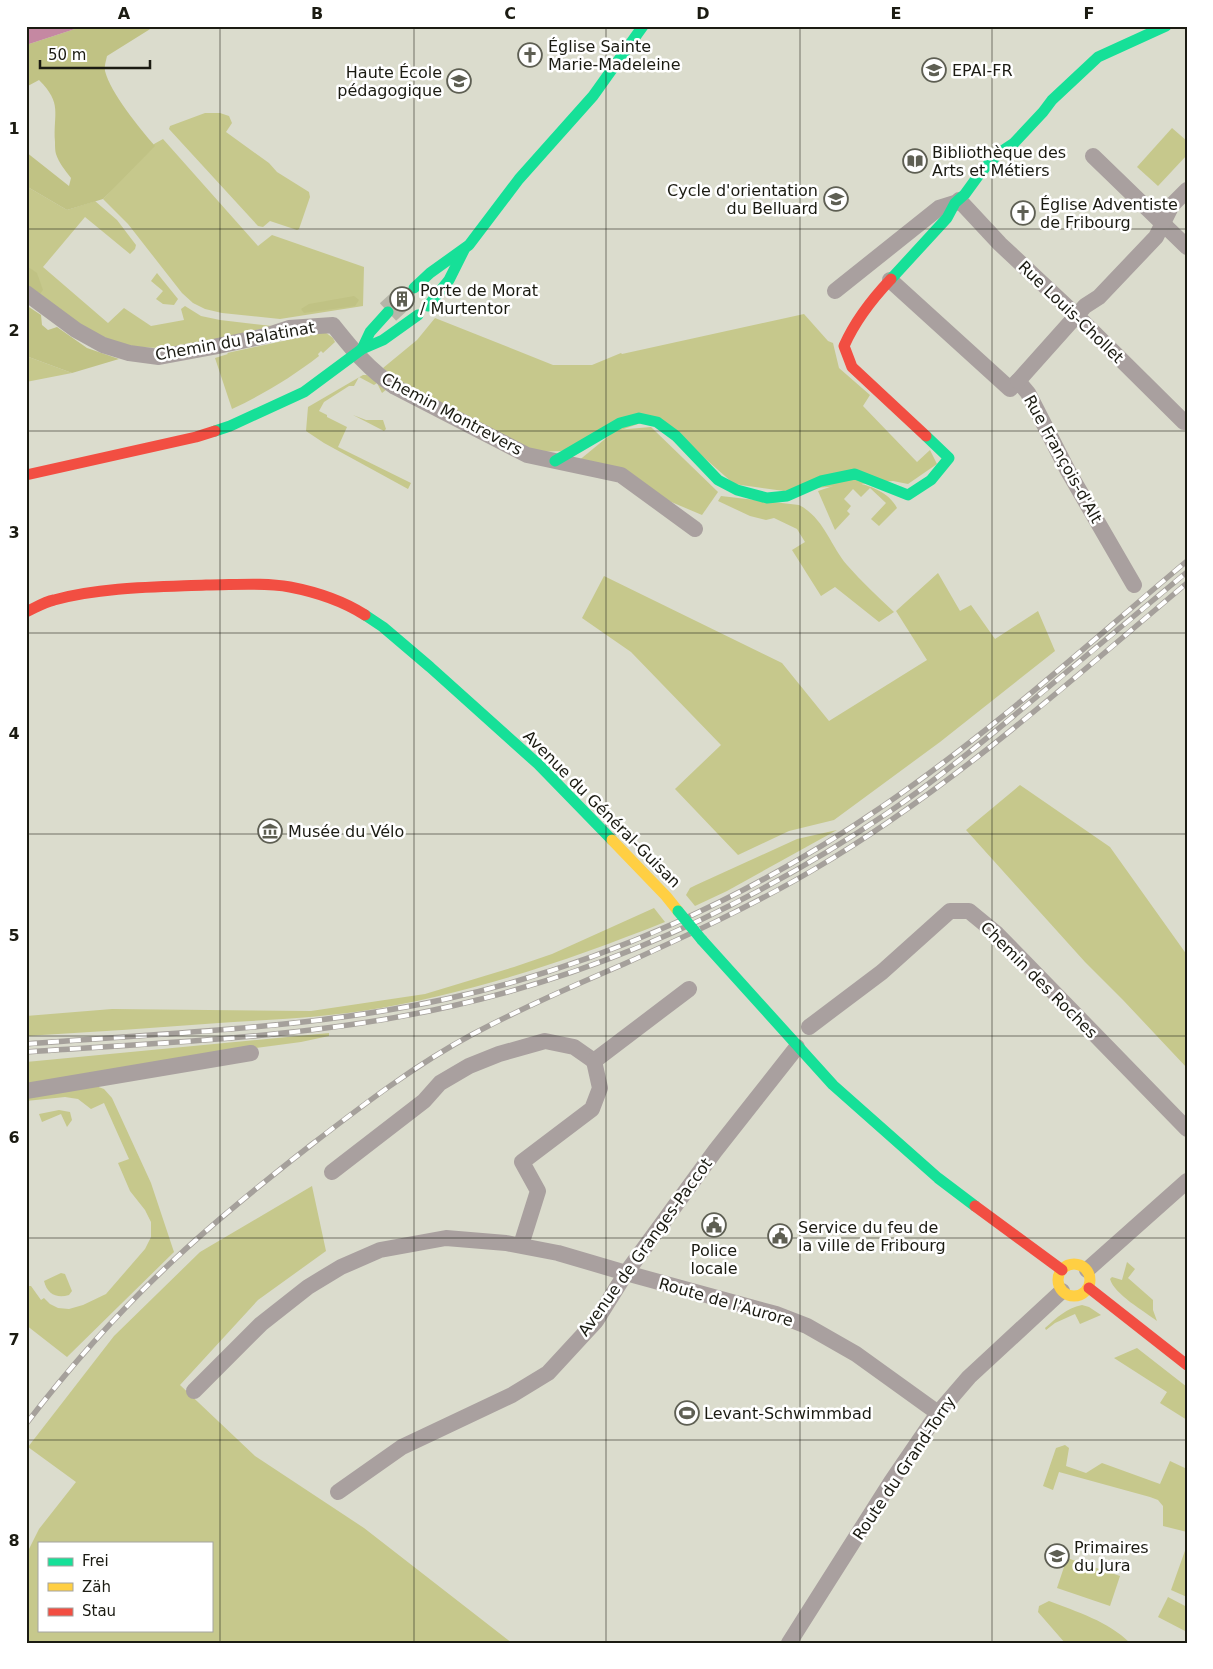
<svg xmlns="http://www.w3.org/2000/svg" width="1213" height="1669" font-family="'DejaVu Sans',sans-serif">
<style>
.green{fill:#c6c88c;fill-rule:evenodd}
.forest{fill:#c0c284}
.water{fill:#c588a2}
.lines{fill:none;stroke-linecap:round;stroke-linejoin:round}
.secondary-tunnel{stroke:#b5b5a8;stroke-width:24;stroke-dasharray:24 12;stroke-linecap:butt}
.street{stroke:#a9a09f;stroke-width:16}
.fast{stroke:#16e098;stroke-width:11}
.slow{stroke:#ffcf43;stroke-width:11}
.jam{stroke:#f24e42;stroke-width:11}
.rail-casing{stroke:#a5a09b;stroke-width:5.5}
.rail{stroke:#fff;stroke-width:4;stroke-dasharray:11;stroke-linecap:butt}
.fast-bridge{stroke:#16e098;stroke-width:11}
.grid{fill:none;stroke:#1b1b12;stroke-width:1;stroke-opacity:0.55}
.labels{text-anchor:middle;dominant-baseline:central;stroke-width:5;stroke-linejoin:round;paint-order:stroke}
.poi-label{font-size:16px;fill:#1b1b12;stroke:#fff;text-anchor:start}
.street-label{font-size:16px;fill:#1b1b12;stroke:#fff}
.neatline{fill:none;stroke:#1b1b12;stroke-width:2}
.grid-label{font-size:16px;text-anchor:middle;font-weight:bold;fill:#1b1b12}
</style>
<rect width="100%" height="100%" fill="#dbdccd"/>
<g class="green">
<path d="M205 113H220L229 116 232 123 226 132 269 163 277 172 309 192 310 197 299 229 297 230 270 221 263 227 258 226 169 129 170 126Z"/>
<path d="M1172 128 1187 141V155L1158 186 1137 167Z"/>
<path d="M163 139 258 246 272 235 364 267 363 306 280 319 222 313 205 309 193 303 182 293 128 224 103 199 154 144Z"/>
<path d="M26 186 67 210 95 201 117 220 136 245 135 249 130 254 85 217 43 267 108 323 124 308 151 326 184 320 181 309 185 306 201 316 220 320 272 326C229 336 184 351 140 347 123 346 104 338 90 330 72 320 56 306 40 294L37 274 26 265Z"/>
<path d="M157 273 178 299 174 305 163 304 156 299 163 291 151 281Z"/>
<path d="M804 314 828 341 833 343 839 368 870 395 863 406 917 462 930 450 937 464 908 484 893 481 784 491 734 484 658 417 561 451 536 452 410 388 391 376 383 368 417 340 435 318 553 365H592L621 353 622 354Z"/>
<path d="M325 332 333 338 335 342 323 353 321 351 318 354 319 356C292 377 264 394 232 409L215 358 228 354 227 353Z"/>
<path d="M26 356 72 373 26 382Z"/>
<path d="M363 375H367L387 389 382 393 377 383 374 385 359 377 354 386H349L324 402 319 411 327 415V417L347 427 338 447 411 483 408 489 324 443 306 431 308 407Z"/>
<path d="M353 415 366 420H383L386 429 384 431Z"/>
<path d="M651 427 718 492 702 515 577 462 616 430Z"/>
<path d="M853 482C869 485 889 492 897 508L879 526 871 519 886 503 870 488 861 497 853 489 844 499 851 506 847 511 850 514 835 530 818 491 839 484Z"/>
<path d="M721 496 799 505C824 518 830 545 847 565 862 582 878 597 894 612L879 622 835 587 821 596 792 550 805 542 797 529 774 518 766 520 750 516 718 501Z"/>
<path d="M938 573 960 611 971 605 995 639 1038 611 1055 651 940 742 834 820 789 831 738 855 675 789 721 745 631 652 582 618 604 576 782 663 829 721 927 660 896 611Z"/>
<path d="M1020 785 1110 847 1187 955V1068L1123 1000 1085 962 966 830Z"/>
<path d="M837 830 727 891 695 906 686 895 690 888 696 885 797 839Z"/>
<path d="M654 908 665 922C567 961 467 995 362 1011 314 1018 266 1020 219 1023 154 1028 90 1032 26 1036V1016L112 1009 311 1011 425 994 514 967 552 954Z"/>
<path d="M329 1033V1036L301 1042 232 1051 26 1086V1062Z"/>
<path d="M93 1085 104 1089 112 1098 151 1183 174 1252 67 1357 26 1325V1286H31L41 1300 44 1298 50 1304 58 1308 69 1309 83 1305 106 1294 145 1249 151 1237V1222L145 1210 130 1191 118 1163 129 1159 104 1103 91 1109 78 1099 65 1097 26 1101V1096Z"/>
<path d="M59 1110 70 1112 72 1120 67 1127 61 1114 42 1122 39 1114Z"/>
<path d="M312 1186 326 1251 258 1300 180 1385 255 1456 364 1528 512 1643H26V1555L39 1529 76 1482 28 1447 114 1336 200 1252ZM39 1543H211V1630H39Z"/>
<path d="M1127 1262 1135 1269 1128 1278 1153 1300V1310L1157 1321C1144 1311 1114 1294 1110 1279L1112 1277 1122 1280Z"/>
<path d="M61 1273 65 1274 72 1291 69 1295C57 1299 47 1294 44 1281Z"/>
<path d="M1082 1305 1089 1307 1101 1315 1080 1324 1075 1314 1055 1323 1046 1330 1045 1328C1057 1318 1066 1308 1082 1305Z"/>
<path d="M1137 1348 1187 1387V1420L1160 1403 1167 1392 1114 1358Z"/>
<path d="M1065 1445 1069 1448 1066 1466 1086 1473 1102 1463 1160 1484 1170 1461 1187 1469V1532L1163 1526V1506L1158 1500 1150 1497 1059 1472 1053 1490 1043 1486 1056 1448Z"/>
<path d="M1187 1545V1597L1171 1590Z"/>
<path d="M1067 1558 1120 1576 1110 1606 1057 1588Z"/>
<path d="M1168 1597 1187 1607V1632L1158 1617Z"/>
<path d="M1049 1601C1077 1612 1108 1621 1130 1643H1065L1038 1612 1039 1606Z"/>
</g>
<g class="forest">
<path d="M84 26H155L107 56C106 61 104 66 105 71 110 92 140 129 155 146L103 199 67 210 26 186V152L69 186 71 178C65 170 59 163 56 154 55 151 55 146 55 142 53 113 63 104 39 80L26 87V45Z"/>
<path d="M26 265 37 273 43 290 40 294 26 284Z"/>
<path d="M354 296 359 300 355 306 304 313 301 309 309 304Z"/>
<path d="M26 305 41 315 42 325 48 330 57 327 87 348 119 359 72 373 26 356Z"/>
</g>
<path class="water" d="M26 26H84L26 45Z"/>
<g class="lines">
<path class="secondary-tunnel" d="M388 312 414 288"/>
<g class="street">
<path d="M1093 156 1187 247"/>
<path d="M959 200 1000 244 1076 315 1184 422"/>
<path d="M890 280 1010 389 1018 381 1028 393 1068 471 1134 585"/>
<path d="M835 291 939 208 955 203"/>
<path d="M26 293 76 330 103 345 129 353 159 357 213 347 265 336 289 328 333 325C353 350 368 369 395 387L527 455 621 475 695 529"/>
<path d="M1018 381 1085 306 1099 297 1156 237 1172 205 1187 190"/>
<path d="M809 1027 882 972 950 911H969L997 934 1187 1129"/>
<path d="M26 1091 251 1053"/>
<path d="M332 1172 424 1101 440 1083 469 1066 499 1054 545 1041 574 1047 594 1061"/>
<path d="M521 1245 538 1191 522 1162 592 1109 600 1088 594 1061 689 989"/>
<path d="M1087 1270 1187 1181"/>
<path d="M194 1391 261 1324 308 1287 341 1267 380 1250 446 1238 506 1243 558 1253 626 1273 776 1314 807 1326 856 1354 938 1413"/>
<path d="M338 1492 402 1447 512 1395 548 1373 596 1321 626 1273 715 1151 797 1047"/>
<path d="M789 1643 891 1482 938 1413 969 1377 1062 1291"/>
</g>
<g class="fast">
<path d="M891 279 947 218 955 203 965 194 981 172 999 153 1014 143 1043 112 1052 100 1098 57 1166 26"/>
<path d="M414 288 430 273 469 245 519 179 593 96 643 26"/>
<path d="M428 306 449 280 464 250"/>
<path d="M362 349 370 332 388 312"/>
<path d="M215 431 230 426 304 392 362 349 383 340 418 315"/>
<path d="M555 461 620 423 639 418 657 422 676 436 718 480 737 490 767 498 787 496 821 481 855 474 908 495 931 480 949 458 926 436"/>
<path d="M365 615 383 627 430 667 538 764 612 840"/>
<path d="M702 940 833 1085 938 1178 975 1206"/>
</g>
<g class="slow">
<path d="M612 840 666 896 678 911"/>
<circle cx="1074" cy="1280" r="16"/>
</g>
<g class="jam">
<path d="M891 279C873 298 855 321 844 346L852 367 926 436"/>
<path d="M26 475 196 437 215 431"/>
<path d="M26 612C35 608 44 602 54 600 101 587 157 587 206 585 234 585 263 582 290 587 316 592 343 601 365 615"/>
<path d="M975 1206 1062 1270"/>
<path d="M1089 1288 1187 1365"/>
</g>
<g class="rail-casing">
<g id="rail">
<path d="M26 1044C166 1033 308 1029 446 999 602 965 752 896 883 806 990 733 1088 644 1187 561"/>
<path d="M26 1052C168 1042 313 1038 452 1006 608 971 756 902 889 812 935 781 979 745 1022 709 1077 664 1132 618 1187 572"/>
<path d="M26 1424C72 1364 122 1308 177 1257 220 1217 265 1181 311 1145 363 1105 415 1065 473 1034 522 1008 573 986 624 964 688 935 752 906 813 870 949 790 1067 684 1187 583"/>
</g>
</g>
<use href="#rail" class="rail"/>
<path class="fast-bridge" d="M678 911 702 940"/>
</g>
<path class="grid" d="M220 26V1643M414 26V1643M606 26V1643M800 26V1643M992 26V1643M26 229H1187M26 431H1187M26 633H1187M26 834H1187M26 1036H1187M26 1238H1187M26 1440H1187"/>
<defs>
<g id="church-ring" transform="scale(1.25)"><circle r="9.5" fill="#fff" stroke="#5e5f53" stroke-width="1.5"/><path d="M-1.2-6h2.4v3.5h3.3v2.4h-3.3V6h-2.4V-.1h-3.3v-2.4h3.3Z" fill="#5e5f53"/></g>
<g id="school-ring" transform="scale(1.25)"><circle r="9.5" fill="#fff" stroke="#5e5f53" stroke-width="1.5"/><path d="M0-5L7-2L0 1L-7-2ZM-4 1L0 2.5L4 1V4Q0 6-4 4Z" fill="#5e5f53"/></g>
<g id="university-ring" transform="scale(1.25)"><circle r="9.5" fill="#fff" stroke="#5e5f53" stroke-width="1.5"/><path d="M0-5L7-2L0 1L-7-2ZM-4 1L0 2.5L4 1V4Q0 6-4 4Z" fill="#5e5f53"/></g>
<g id="library-ring" transform="scale(1.25)"><circle r="9.5" fill="#fff" stroke="#5e5f53" stroke-width="1.5"/><path d="M-6-4Q-3-5.5-.7-3.5V5Q-3 3-6 4ZM6-4Q3-5.5 .7-3.5V5Q3 3 6 4Z" fill="#5e5f53"/></g>
<g id="building-ring" transform="scale(1.25)"><circle r="9.5" fill="#fff" stroke="#5e5f53" stroke-width="1.5"/><path d="M-4-6H4V6H1V3H-1V6H-4ZM-2.5-4.3h1.7v1.8h-1.7ZM.8-4.3h1.7v1.8H.8ZM-2.5-1h1.7V.8h-1.7ZM.8-1h1.7V.8H.8Z" fill="#5e5f53"/></g>
<g id="museum-ring" transform="scale(1.25)"><circle r="9.5" fill="#fff" stroke="#5e5f53" stroke-width="1.5"/><path d="M0-6L6-3V-2H-6V-3ZM-5-1h2V3h-2ZM-1-1h2V3h-2ZM3-1h2V3H3ZM-6 4H6V6H-6Z" fill="#5e5f53"/></g>
<g id="civic-ring" transform="scale(1.25)"><circle r="9.5" fill="#fff" stroke="#5e5f53" stroke-width="1.5"/><path d="M-.6-6.5H3V-4.5H.6V-3L4-1V1h2V6H-6V1h2V-1L-.6-3ZM-1.2 2.5V6h2.4V2.5Z" fill="#5e5f53"/></g>
<g id="stadium-ring" transform="scale(1.25)"><circle r="9.5" fill="#fff" stroke="#5e5f53" stroke-width="1.5"/><path d="M0-5a6.5 5 0 1 0 0 10a6.5 5 0 1 0 0-10ZM-3.5-1.8h7v3.6h-7Z" fill="#5e5f53"/></g>
</defs>
<g fill-rule="evenodd">
<use href="#church-ring" x="530" y="55"/>
<use href="#school-ring" x="934" y="70"/>
<use href="#university-ring" x="459" y="81"/>
<use href="#library-ring" x="915" y="161"/>
<use href="#school-ring" x="836" y="199"/>
<use href="#church-ring" x="1023" y="213"/>
<use href="#building-ring" x="402" y="299"/>
<use href="#museum-ring" x="270" y="831"/>
<use href="#civic-ring" x="714" y="1225"/>
<use href="#civic-ring" x="780" y="1236"/>
<use href="#stadium-ring" x="687" y="1413"/>
<use href="#school-ring" x="1057" y="1556"/>
</g>
<g class="labels">
<g class="poi-label">
<text x="548" y="46">Église Sainte<tspan x="548" dy="18">Marie-Madeleine</tspan></text>
<text x="952" y="70">EPAI-FR</text>
<text x="442" y="72" text-anchor="end">Haute École<tspan x="442" dy="18">pédagogique</tspan></text>
<text x="932" y="152">Bibliothèque des<tspan x="932" dy="18">Arts et Métiers</tspan></text>
<text x="818" y="190" text-anchor="end">Cycle d'orientation<tspan x="818" dy="18">du Belluard</tspan></text>
<text x="1040" y="204">Église Adventiste<tspan x="1040" dy="18">de Fribourg</tspan></text>
<text x="420" y="290">Porte de Morat<tspan x="420" dy="18">/ Murtentor</tspan></text>
<text x="288" y="831">Musée du Vélo</text>
<text x="798" y="1227">Service du feu de<tspan x="798" dy="18">la ville de Fribourg</tspan></text>
<text x="714" y="1250" text-anchor="middle">Police<tspan x="714" dy="18">locale</tspan></text>
<text x="704" y="1413">Levant-Schwimmbad</text>
<text x="1074" y="1547">Primaires<tspan x="1074" dy="18">du Jura</tspan></text>
</g>
<g class="street-label">
<text transform="translate(1071 312) rotate(44)">Rue Louis-Chollet</text>
<text transform="translate(235 341) rotate(-10)">Chemin du Palatinat</text>
<text transform="translate(452 414) rotate(28)">Chemin Montrevers</text>
<text transform="translate(1063 459) rotate(61)">Rue François-d'Alt</text>
<text transform="translate(602 809) rotate(45)">Avenue du Général-Guisan</text>
<text transform="translate(1039 980) rotate(45)">Chemin des Roches</text>
<text transform="translate(645 1247) rotate(-54)">Avenue de Granges-Paccot</text>
<text transform="translate(726 1302) rotate(16)">Route de l'Aurore</text>
<text transform="translate(904 1468) rotate(-56)">Route du Grand-Torry</text>
</g>
</g>
<rect width="1213" height="1669" fill="none" stroke="#ffffff" stroke-width="55"/>
<rect x="38" y="1542" width="175" height="90" fill="#ffffff" stroke="#a4a4a0"/>
<rect x="48" y="1558" width="25" height="8" fill="#16e098" stroke="#a4a4a0"/>
<text x="82" y="1566" font-size="15" fill="#1b1b12">Frei</text>
<rect x="48" y="1583" width="25" height="8" fill="#ffcf43" stroke="#a4a4a0"/>
<text x="82" y="1592" font-size="15" fill="#1b1b12">Zäh</text>
<rect x="48" y="1608" width="25" height="8" fill="#f24e42" stroke="#a4a4a0"/>
<text x="82" y="1616" font-size="15" fill="#1b1b12">Stau</text>
<path d="M40 60v8h110v-8" fill="none" stroke="#1b1b12" stroke-width="2.5"/>
<text x="48" y="60" font-size="15" fill="#1b1b12" stroke="#ffffff" stroke-width="4" paint-order="stroke">50 m</text>
<rect x="28" y="28" width="1158" height="1614" class="neatline"/>
<g class="grid-label">
<text x="124" y="19">A</text>
<text x="317" y="19">B</text>
<text x="510" y="19">C</text>
<text x="703" y="19">D</text>
<text x="896" y="19">E</text>
<text x="1089" y="19">F</text>
<text x="14" y="134">1</text>
<text x="14" y="336">2</text>
<text x="14" y="538">3</text>
<text x="14" y="739">4</text>
<text x="14" y="941">5</text>
<text x="14" y="1143">6</text>
<text x="14" y="1345">7</text>
<text x="14" y="1546">8</text>
</g>
</svg>
